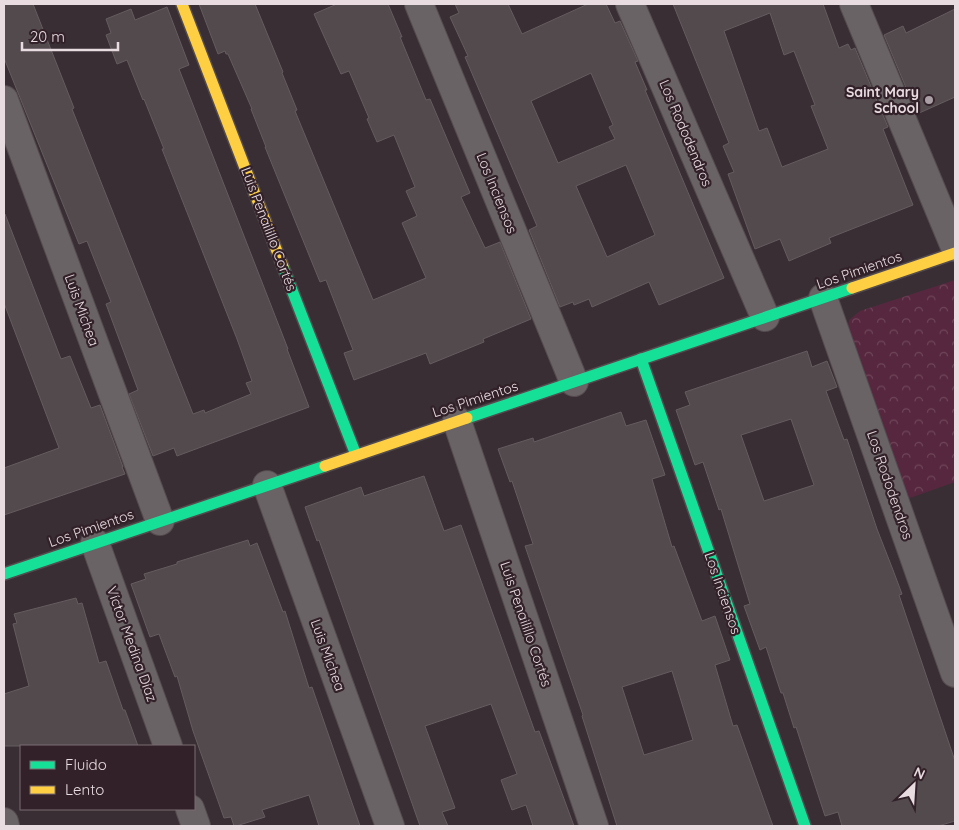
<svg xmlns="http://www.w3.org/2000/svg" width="959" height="830" font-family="Quicksand,sans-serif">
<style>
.park{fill:url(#park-crowns)}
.building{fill:#534a4e;stroke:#655c60;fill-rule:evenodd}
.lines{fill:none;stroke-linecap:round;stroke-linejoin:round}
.street-casing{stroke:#544b4f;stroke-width:30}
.fast-casing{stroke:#544b4f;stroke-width:14}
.slow-casing{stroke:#544b4f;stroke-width:14}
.street{stroke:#696365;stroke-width:28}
.fast{stroke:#16e098;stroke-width:11}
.slow{stroke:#ffcf43;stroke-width:11}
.poi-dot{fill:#aa9fa4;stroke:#322128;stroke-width:2}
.labels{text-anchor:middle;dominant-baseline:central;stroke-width:4.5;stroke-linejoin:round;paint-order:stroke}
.poi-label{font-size:14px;font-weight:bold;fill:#e8dce1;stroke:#322128;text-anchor:end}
.street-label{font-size:14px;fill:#e8dce1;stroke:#322128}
</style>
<defs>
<pattern id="park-crowns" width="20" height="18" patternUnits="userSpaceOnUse" patternTransform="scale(1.25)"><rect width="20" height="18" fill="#57273f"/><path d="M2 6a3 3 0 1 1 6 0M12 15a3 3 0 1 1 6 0" fill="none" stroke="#6f465a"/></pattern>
</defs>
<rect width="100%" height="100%" fill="#382e33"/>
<path class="park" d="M955 280V482L907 499 847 334 849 320 860 311Z"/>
<g class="building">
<path d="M4 4H33L74 108 72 109 93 162 193 414 204 410 205 413 251 394 246 383 252 381 237 339 162 149H164L144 99 143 100 127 60 117 64 106 35 111 33 106 19 131 9 135 20 167 7 189 65 179 69 288 349H287L309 407 177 456 174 448 153 456 129 394 138 390 106 304 111 302 87 241 79 244 4 58Z"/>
<path d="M199 4H255L283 72 282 73 297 110 295 111 373 300 426 278 402 223 417 216 406 191 415 187 394 135 377 142 367 119 369 118 349 71 341 74 314 14 337 4H388L402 37H400L426 100 430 99 470 193 461 197 485 248 500 242 531 319 483 339 484 342 430 364 426 353 354 380 344 353 353 350 326 280 320 282 265 147H266L251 109H252L228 54H226L225 51 218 54Z"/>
<path d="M455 4H508L522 34 588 4H606L615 23 620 21 638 61 635 62 647 90H645L724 278 659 305 649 282 592 307 589 299 574 305 573 302 560 307 529 230 537 226 465 57 468 56 450 17 459 13ZM591 73 613 125 609 127 615 139 558 163 531 101ZM626 165 655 235 607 257 576 186Z"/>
<path d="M673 4H823L839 48 848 44 851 50 855 48 888 127 883 129 913 205 829 238 831 243 789 261 780 239 755 249 728 174 734 172 723 146 729 143ZM770 13 784 55 794 51 815 105 811 106 828 149 782 167 767 128 759 131 724 31Z"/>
<path d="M955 9V97L917 114 884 35 903 26 906 33Z"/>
<path d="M5 214 61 359 70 356 91 408 100 405 123 467H122L125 474 4 515V468L59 448 4 303V215Z"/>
<path d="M807 351 812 367 827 361 837 387 826 391 844 440 847 439 877 529 893 570 902 594 899 595 955 761V821L938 826H842L838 812 825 816 796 727 794 728 783 693H781L766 647 760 650 744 606 750 604 721 509 719 510 703 462 695 465 676 410 690 405 685 392ZM791 419 814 485 764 501 741 435Z"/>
<path d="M621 412 626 426 646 420 665 475 652 479 672 547 674 546 702 621 715 616 730 660 715 665 733 726 737 725 773 826H617L582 716 583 715 525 546 533 544 512 481 510 482 498 449 533 438 534 442ZM672 671 693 740 644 755 622 687Z"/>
<path d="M424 476 444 531 461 525 535 732 539 731 574 826H533L526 805 512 810 501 780 517 774 491 704 425 726 455 808 442 812 448 826H420L319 540 317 541 305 507 361 487 364 496Z"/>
<path d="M248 540 250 546 257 543 283 612 285 611 309 688 312 687 360 826H319L309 795 262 810 265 817 236 826H234L231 817 224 818 193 731 177 676 175 677 159 634 150 637 131 584 146 579 144 574 177 564V562Z"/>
<path d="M76 598 78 604 82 603 99 663 106 661 123 710H125L138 746H4V694L29 686 13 624 17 623 14 614Z"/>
</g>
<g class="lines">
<g class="street-casing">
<g id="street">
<path d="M419 4 574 382"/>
<path d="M630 4 765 317"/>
<path d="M854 4 955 247"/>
<path d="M4 100 160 521"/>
<path d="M823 298 955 673"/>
<path d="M457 421 594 826"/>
<path d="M267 485 390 826"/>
<path d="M95 543 168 746"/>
<path d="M190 809 196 826"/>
<path d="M4 822 5 826"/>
</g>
</g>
<g class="fast-casing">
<g id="fast">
<path d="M283 267 356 455"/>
<path d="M641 359 805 826"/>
<path d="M467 418 852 288"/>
<path d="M4 574 325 466"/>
</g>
</g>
<g class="slow-casing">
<g id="slow">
<path d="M182 4 283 267"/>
<path d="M852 288 955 253"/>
<path d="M325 466 467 418"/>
</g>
</g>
<use href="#street" class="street"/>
<use href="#fast" class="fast"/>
<use href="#slow" class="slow"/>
</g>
<circle class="poi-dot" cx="929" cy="100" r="5"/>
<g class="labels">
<g class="poi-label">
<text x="919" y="92">Saint Mary<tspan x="919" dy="16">School</tspan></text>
</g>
<g class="street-label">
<text transform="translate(686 133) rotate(67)">Los Rododendros</text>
<text transform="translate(497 193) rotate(68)">Los Inciensos</text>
<text transform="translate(269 229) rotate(69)">Luis Penailillo Cortés</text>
<text transform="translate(859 270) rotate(-19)">Los Pimientos</text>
<text transform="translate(82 310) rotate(70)">Luis Michea</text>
<text transform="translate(475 399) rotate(-18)">Los Pimientos</text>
<text transform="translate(890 485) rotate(71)">Los Rododendros</text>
<text transform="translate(91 528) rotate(-19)">Los Pimientos</text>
<text transform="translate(723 593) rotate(71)">Los Inciensos</text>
<text transform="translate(526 624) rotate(71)">Luis Penailillo Cortés</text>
<text transform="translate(132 644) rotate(70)">Víctor Medina Díaz</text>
<text transform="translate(328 655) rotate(70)">Luis Michea</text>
</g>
</g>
<rect width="959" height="830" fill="none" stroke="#e8dce1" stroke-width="10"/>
<rect x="20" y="745" width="175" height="65" fill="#322128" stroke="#7b6c72"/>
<rect x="30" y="761" width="25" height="8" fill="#16e098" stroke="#7b6c72"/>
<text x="65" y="770" font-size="15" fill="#e8dce1">Fluido</text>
<rect x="30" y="786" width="25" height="8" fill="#ffcf43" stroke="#7b6c72"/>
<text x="65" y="795" font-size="15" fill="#e8dce1">Lento</text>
<g transform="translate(914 785) rotate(25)" stroke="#322128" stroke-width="4" paint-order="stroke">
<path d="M0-4L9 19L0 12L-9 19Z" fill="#e8dce1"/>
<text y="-8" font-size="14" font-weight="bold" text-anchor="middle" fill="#e8dce1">N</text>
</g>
<path d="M22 42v8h96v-8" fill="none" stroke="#e8dce1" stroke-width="2.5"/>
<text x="30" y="42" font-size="15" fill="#e8dce1" stroke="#322128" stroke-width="4" paint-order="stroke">20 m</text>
</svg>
